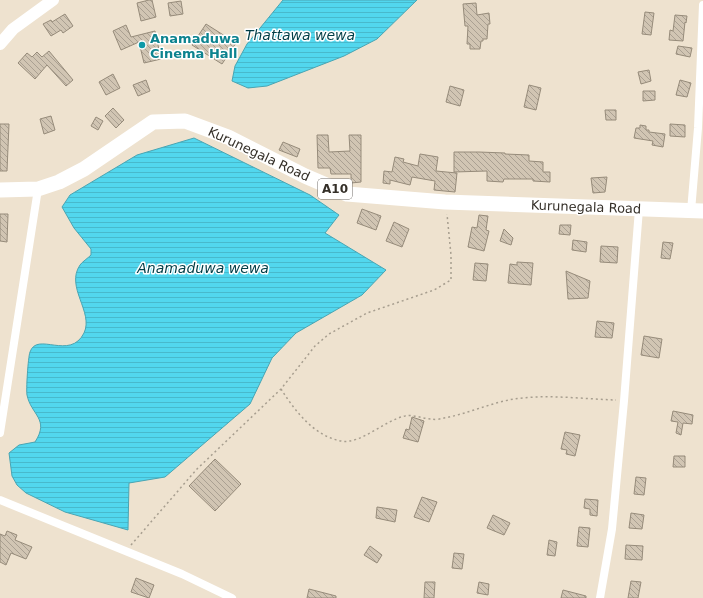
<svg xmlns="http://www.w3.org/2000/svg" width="703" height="598" font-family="'DejaVu Sans',sans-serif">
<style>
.water{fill:url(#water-rules);stroke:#49a5b3}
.building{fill:url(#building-back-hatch);stroke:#968b7a}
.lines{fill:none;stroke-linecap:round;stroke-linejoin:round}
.path{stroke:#a79e8f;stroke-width:1.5;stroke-dasharray:2 3;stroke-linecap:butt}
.street{stroke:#fff;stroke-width:8}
.secondary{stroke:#fff;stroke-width:12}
.highway{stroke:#fff;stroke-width:15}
.culture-dot{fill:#0f9aa8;stroke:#fff;stroke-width:1.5}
.labels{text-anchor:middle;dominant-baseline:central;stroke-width:3;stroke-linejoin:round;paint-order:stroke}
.shield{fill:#fff;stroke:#716d68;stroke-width:1}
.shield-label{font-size:12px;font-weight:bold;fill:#342f28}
.culture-label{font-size:13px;font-weight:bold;fill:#0d838f;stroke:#fff;text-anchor:start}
.street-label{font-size:13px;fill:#342f28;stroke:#fff}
.water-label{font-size:14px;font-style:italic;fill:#003e47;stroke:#fff}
</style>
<defs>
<pattern id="water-rules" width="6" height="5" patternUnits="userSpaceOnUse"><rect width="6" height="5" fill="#52d7ee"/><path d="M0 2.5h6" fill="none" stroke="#48b9cc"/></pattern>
<pattern id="building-back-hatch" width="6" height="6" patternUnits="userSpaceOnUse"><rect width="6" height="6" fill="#d1c5b3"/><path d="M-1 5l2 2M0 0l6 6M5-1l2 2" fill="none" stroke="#aaa092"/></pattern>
</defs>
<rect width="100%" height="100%" fill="#eee2cf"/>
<g class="water">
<path d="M283 0H417L377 39 344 56 267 86 248 88 232 81 235 66 247 44Z"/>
<path d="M194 138 310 195 339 215 325 233 386 270 362 295 296 333 272 358 250 404 165 477 129 483 128 530 65 512 26 493 17 485 12 476 9 453 19 445 35 442C50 419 31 415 27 395 26 391 28 357 30 352 37 331 70 361 84 333 94 312 65 287 80 265 82 262 88 258 91 255V249L74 228 62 207 70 195 137 155Z"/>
</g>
<g class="building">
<path d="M149 0H152L156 17 141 21 137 3Z"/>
<path d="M181 1 183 14 170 16 168 3Z"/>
<path d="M476 3 477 15 489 13 490 24H488L487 39H483V41H481L480 49H470V44H467L468 26H465L463 4Z"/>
<path d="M645 12 654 13 651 35 642 34Z"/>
<path d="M65 14 73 26 63 33 61 30 51 36 43 24 51 20 52 22Z"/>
<path d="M675 15 687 16 686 23 685 22 683 41 669 40 670 30 673 31Z"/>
<path d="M206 24 236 43 222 64 192 45Z"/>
<path d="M126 25 131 37 155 31 161 59 144 63 139 42 121 50 113 31Z"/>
<path d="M678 46 692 48 690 57 676 54Z"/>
<path d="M49 51 73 80 66 86 47 65 35 79 18 63 27 53 32 57 37 52 42 57Z"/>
<path d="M649 70 651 81 641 84 638 72Z"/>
<path d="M113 74 120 88 106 95 99 82Z"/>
<path d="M146 80 150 91 138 96 133 85Z"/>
<path d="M680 80 691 83 687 97 676 95Z"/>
<path d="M529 85 541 88 536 110 524 107Z"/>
<path d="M450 86 464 90 460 106 446 102Z"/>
<path d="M643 91H655V100L643 101Z"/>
<path d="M113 108 124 120 116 128 105 116Z"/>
<path d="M605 110H616V120H606Z"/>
<path d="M51 116 55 130 44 134 40 119Z"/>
<path d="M96 117 103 121 98 130 91 126Z"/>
<path d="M0 124H9L7 171H0Z"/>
<path d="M670 124 685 125V137L670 136Z"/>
<path d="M640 125 646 126V130H649V132L665 134 663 147 652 145 653 141 634 138 636 128H640Z"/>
<path d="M317 135H328L329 152 350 151 349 135H361V182L351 183V174H331L330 168H318Z"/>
<path d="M283 142 300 149 297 157 279 150Z"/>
<path d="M454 152H479L505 153V154L529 155V161L543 162V172H550V182L533 181V179H504L503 182 487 181V171L454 172Z"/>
<path d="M420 154 438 157 436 171 457 173 455 192 434 190 435 181 412 177 410 185 390 180V184L383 183 384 171 392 172 395 157 404 159 403 162 418 166Z"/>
<path d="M607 177 605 192 593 193 591 178Z"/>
<path d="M362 209 381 216 376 230 357 223Z"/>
<path d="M0 214H8L7 242 0 241Z"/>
<path d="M479 215 488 216 486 230 489 231 484 251 468 247 472 227 477 228Z"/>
<path d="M394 222 409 229 402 247 386 241Z"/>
<path d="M560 225H571L570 235 559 234Z"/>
<path d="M504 229 513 238 511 245 500 241Z"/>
<path d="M573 240 587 242 586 252 572 250Z"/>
<path d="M663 242 673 243 670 259 661 258Z"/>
<path d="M601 246 618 247 617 263 600 262Z"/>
<path d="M517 262 533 263 531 285 508 283 510 264 517 265Z"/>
<path d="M475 263 488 264 486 281 473 280Z"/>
<path d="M566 271 590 281 588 298 568 299Z"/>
<path d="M597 321 614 323 612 338 595 337Z"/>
<path d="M644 336 662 339 659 358 641 355Z"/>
<path d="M673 411 693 415 692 424 683 423 681 435 676 433 678 422 671 421Z"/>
<path d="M412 417 424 421 418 442 403 438 406 429 409 430Z"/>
<path d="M565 432 580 435 575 456 566 454 567 450 561 449Z"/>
<path d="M674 456H685V467H673Z"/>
<path d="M215 459 241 484 215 511 189 486Z"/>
<path d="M636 477 646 478 644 495 634 494Z"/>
<path d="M422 497 437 502 429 522 414 517Z"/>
<path d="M585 499 598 500 597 516 590 515V509L584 508Z"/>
<path d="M377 507 397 510 395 522 376 518Z"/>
<path d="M631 513 644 515 642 529 629 528Z"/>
<path d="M493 515 510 523 504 535 487 528Z"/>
<path d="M579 527 590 528 588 547 577 546Z"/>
<path d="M7 531 17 535 15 540 32 547 26 559 11 553 6 565 0 562V534L5 536Z"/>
<path d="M549 540 557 542 555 556 547 555Z"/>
<path d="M626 545 643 546 642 560 625 559Z"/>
<path d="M370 546 382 555 377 563 364 555Z"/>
<path d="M454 553 464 554 462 569 452 568Z"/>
<path d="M136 578 154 585 149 598 131 592Z"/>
<path d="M631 581 641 582 638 598H628Z"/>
<path d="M425 582H435L434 598H424Z"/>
<path d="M479 582 489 584 488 595 477 593Z"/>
<path d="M309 589 336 596V598H307Z"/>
<path d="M563 590 586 596V598H561Z"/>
</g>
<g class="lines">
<g class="path">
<path d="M281 389C295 411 314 436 341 441 360 445 385 420 405 416 413 414 423 419 432 419 435 420 440 419 444 418 467 414 490 403 514 399 547 394 583 399 616 400"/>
<path d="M131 545 197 469 281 389 315 346 329 334 367 313 434 290 451 280V255L447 214"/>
</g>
<g class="street">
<path d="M691 211 698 128 703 5"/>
<path d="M0 433 38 189"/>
<path d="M0 500 182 574 232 598"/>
<path d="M600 598 612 529 624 401 639 209"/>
</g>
<path class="secondary" d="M0 44 13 29 53 0"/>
<path class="highway" d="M0 190 38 189 59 182 84 169 153 122 185 121 228 137 305 176 347 194 445 202 703 211"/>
</g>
<circle class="culture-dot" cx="142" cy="45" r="4"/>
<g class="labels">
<rect class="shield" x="318" y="179" width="34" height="20" rx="3"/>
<g class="shield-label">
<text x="335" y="189">A10</text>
</g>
<g class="culture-label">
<text x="150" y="38">Anamaduwa<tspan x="150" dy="15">Cinema Hall</tspan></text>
</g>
<g class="street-label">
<text transform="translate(259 154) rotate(25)">Kurunegala Road</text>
<text transform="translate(586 207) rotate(2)">Kurunegala Road</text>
</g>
<g class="water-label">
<text x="300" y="35">Thattawa wewa</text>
<text x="203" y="268">Anamaduwa wewa</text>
</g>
</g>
</svg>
